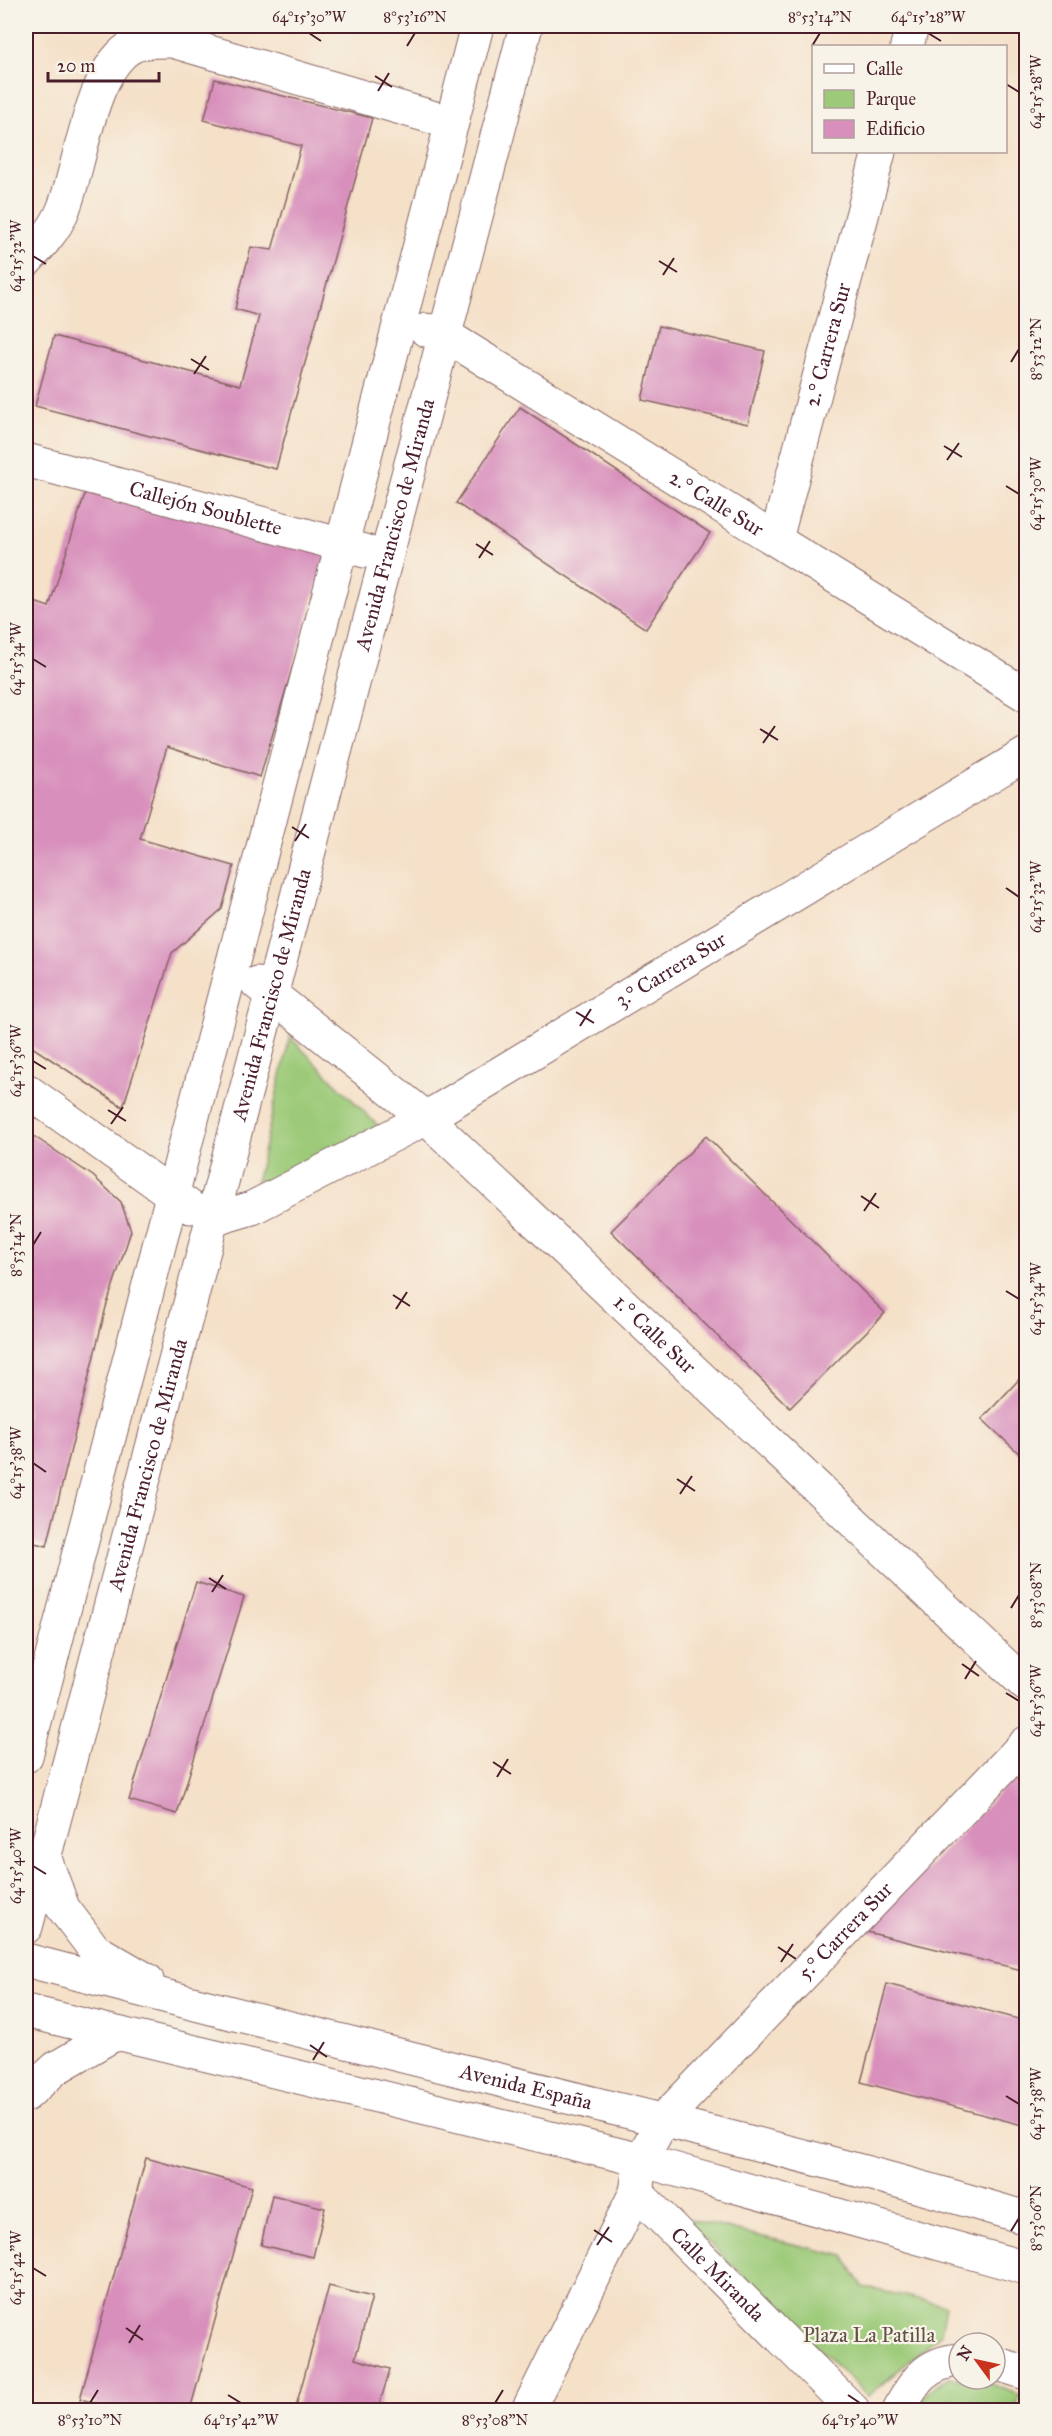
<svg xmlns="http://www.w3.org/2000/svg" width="1052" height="2436" font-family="'IM FELL Great Primer',serif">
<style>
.green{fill:#9cca78;stroke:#737452;stroke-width:1.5}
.building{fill:#d88fbc}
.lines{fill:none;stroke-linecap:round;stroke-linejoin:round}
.minor-casing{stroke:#866362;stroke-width:35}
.highway-casing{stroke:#866362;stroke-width:35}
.minor{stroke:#fff;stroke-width:33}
.highway{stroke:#fff;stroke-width:33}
.ticks{fill:none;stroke:#4a1f2b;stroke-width:2}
.labels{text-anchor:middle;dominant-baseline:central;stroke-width:4.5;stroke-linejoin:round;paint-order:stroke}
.street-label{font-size:21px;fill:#4a1f2b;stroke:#f7f3e8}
.park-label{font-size:21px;fill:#635242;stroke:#f7f3e8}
.neatline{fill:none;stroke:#4a1f2b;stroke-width:2}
.ticks-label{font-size:15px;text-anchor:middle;fill:#4a1f2b}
</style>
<rect width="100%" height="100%" fill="#f7f3e8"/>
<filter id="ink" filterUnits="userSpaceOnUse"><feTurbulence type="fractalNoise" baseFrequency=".0167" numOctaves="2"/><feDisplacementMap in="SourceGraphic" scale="12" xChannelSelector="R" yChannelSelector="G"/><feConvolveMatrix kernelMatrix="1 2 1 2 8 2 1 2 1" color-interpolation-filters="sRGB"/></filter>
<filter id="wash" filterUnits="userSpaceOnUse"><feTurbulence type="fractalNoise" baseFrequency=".008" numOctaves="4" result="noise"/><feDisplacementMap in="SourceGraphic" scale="24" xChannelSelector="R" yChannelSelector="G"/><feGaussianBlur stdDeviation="1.35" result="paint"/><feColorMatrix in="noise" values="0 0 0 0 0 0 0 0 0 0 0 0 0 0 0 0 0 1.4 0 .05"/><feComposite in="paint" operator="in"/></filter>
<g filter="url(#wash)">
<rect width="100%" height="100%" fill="#f5e0c8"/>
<g class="green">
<path d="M290 1037 381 1129 251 1205Z"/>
<path d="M683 2218 844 2256 863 2287 946 2305 941 2334 868 2396Z"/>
<path d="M950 2378 984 2381 1022 2396 1013 2410H916C923 2393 934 2386 950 2378Z"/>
</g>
<g id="blocks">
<g class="building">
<path d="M215 79 372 118 276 469 35 406 54 336 240 385 259 316 235 309 251 247 272 250 301 146 204 120Z"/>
<path d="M659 326 765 351 748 424 642 400Z"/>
<path d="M520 407 710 533 646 629 456 503Z"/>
<path d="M88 484 327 550 260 777 167 747 140 839 234 866 222 909 172 953 123 1107 26 1043V599L49 607Z"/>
<path d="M26 1131 93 1176 121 1202 131 1231 106 1307 47 1546 26 1541Z"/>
<path d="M706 1136 885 1313 790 1408 611 1231Z"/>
<path d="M1026 1372V1460L982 1419Z"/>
<path d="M196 1582 244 1597 177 1814 129 1800Z"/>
<path d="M1026 1764V1971L867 1932Z"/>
<path d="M887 1984 1026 2021V2126L861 2082Z"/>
<path d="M146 2158 252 2187 190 2410H95L97 2403 80 2399Z"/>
<path d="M272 2195 325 2208 313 2257 261 2245Z"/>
<path d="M329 2286 372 2297 355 2359 390 2369 378 2410H295Z"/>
</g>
</g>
</g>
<g filter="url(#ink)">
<use href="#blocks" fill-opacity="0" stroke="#866362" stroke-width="1.5"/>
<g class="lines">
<g class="minor-casing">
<g id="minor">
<path d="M907 46 912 26"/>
<path d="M26 261C40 246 55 230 63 210 81 165 88 84 124 52 138 40 156 41 172 41L452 123"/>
<path id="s1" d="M426 330 445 335 1026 695"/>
<path id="s2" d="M26 460 365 551"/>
<path id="s3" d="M776 539 879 152"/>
<path id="s4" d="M257 983 426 1118 1026 1685"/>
<path d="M26 1090 190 1207"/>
<path id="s5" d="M212 1220 252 1208 426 1118 1026 754"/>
<path d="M26 1756 477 26"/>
<path id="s6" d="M26 1927 526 26"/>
<path id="s7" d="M636 2192 853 2410"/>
<path d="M995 2363 1026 2373"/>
<path id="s8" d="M528 2410 636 2192 641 2160 663 2120 1026 1743"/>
<path d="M899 2410C913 2383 925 2363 959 2360"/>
</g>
</g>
<g class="highway-casing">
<g id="highway">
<path d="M44 1856 63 1908 95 1950 147 1980"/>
<path id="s9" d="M26 1960C210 2009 395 2054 580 2100 729 2137 879 2173 1026 2218"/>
<path d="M26 2011 641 2160 1026 2268"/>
<path d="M26 2095 56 2068 111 2036 121 2034"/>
</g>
</g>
<use href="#minor" class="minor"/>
<use href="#highway" class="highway"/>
</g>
</g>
<path class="ticks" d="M309 33 321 41M928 33 941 41M407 46 415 33M812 46 820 33M375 76 392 87M1006 84 1019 92M378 91 389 73M33 256 46 264M659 261 677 272M663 275 674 258M191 359 209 370M1011 362 1019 349M194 374 206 356M944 446 962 457M947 460 959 443M1006 486 1019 494M476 544 493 555M479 558 490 541M33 659 46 667M760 729 778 740M763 743 775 726M292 827 309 838M295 841 306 824M1006 888 1019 897M576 1012 594 1023M580 1026 591 1009M33 1061 46 1069M108 1110 126 1121M111 1124 123 1107M861 1196 879 1208M864 1211 876 1193M33 1245 41 1232M1006 1291 1019 1299M393 1295 410 1306M396 1309 407 1292M33 1463 46 1472M677 1479 695 1491M680 1494 692 1476M209 1578 226 1589M212 1592 223 1575M1011 1608 1019 1595M962 1664 979 1676M965 1679 976 1661M1006 1693 1019 1701M493 1762 511 1774M497 1777 508 1759M33 1866 46 1874M778 1947 796 1959M781 1962 793 1944M310 2045 327 2057M313 2060 324 2042M1006 2096 1019 2104M594 2230 612 2242M1011 2231 1019 2218M597 2245 609 2227M33 2268 46 2276M126 2328 143 2340M129 2343 140 2325M228 2395 241 2403M848 2395 860 2403M90 2403 98 2390M495 2403 503 2390"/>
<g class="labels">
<g class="street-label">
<text stroke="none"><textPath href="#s3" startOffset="201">2.° Carrera Sur</textPath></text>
<text stroke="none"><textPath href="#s1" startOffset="339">2.° Calle Sur</textPath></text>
<text stroke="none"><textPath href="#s2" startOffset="186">Callejón Soublette</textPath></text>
<text stroke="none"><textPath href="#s6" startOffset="1450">Avenida Francisco de Miranda</textPath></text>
<text stroke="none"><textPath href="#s5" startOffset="524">3.° Carrera Sur</textPath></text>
<text stroke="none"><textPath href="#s6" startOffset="964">Avenida Francisco de Miranda</textPath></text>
<text stroke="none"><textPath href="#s4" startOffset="531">1.° Calle Sur</textPath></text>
<text stroke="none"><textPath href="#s6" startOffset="478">Avenida Francisco de Miranda</textPath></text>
<text stroke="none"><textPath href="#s8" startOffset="584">5.° Carrera Sur</textPath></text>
<text stroke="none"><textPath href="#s9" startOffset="516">Avenida España</textPath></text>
<text stroke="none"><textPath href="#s7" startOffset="116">Calle Miranda</textPath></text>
</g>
<g class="park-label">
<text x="869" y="2335">Plaza La Patilla</text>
</g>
</g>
<rect width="1052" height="2436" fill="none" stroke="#f7f3e8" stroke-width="66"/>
<rect x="812" y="45" width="195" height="108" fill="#f7f3e8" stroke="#b29e9c" stroke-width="1.5"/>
<rect x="824" y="64" width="30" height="9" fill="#ffffff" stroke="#b29e9c" stroke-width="1.5"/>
<text x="866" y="75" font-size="18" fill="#4a1f2b">Calle</text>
<rect x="824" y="90" width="30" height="18" fill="#9cca78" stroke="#b29e9c" stroke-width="1.5"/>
<text x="866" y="105" font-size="18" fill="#4a1f2b">Parque</text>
<rect x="824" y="120" width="30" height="18" fill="#d88fbc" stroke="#b29e9c" stroke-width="1.5"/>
<text x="866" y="135" font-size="18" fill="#4a1f2b">Edificio</text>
<g transform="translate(977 2361) rotate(303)"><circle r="28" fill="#f7f3e8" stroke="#b29e9c" stroke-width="1.5"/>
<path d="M0-4.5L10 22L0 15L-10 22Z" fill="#c8321e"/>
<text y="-9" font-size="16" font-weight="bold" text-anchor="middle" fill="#4a1f2b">N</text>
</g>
<path d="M48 72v9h111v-9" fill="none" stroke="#4a1f2b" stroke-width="3"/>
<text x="57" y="72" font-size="18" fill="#4a1f2b" stroke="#f7f3e8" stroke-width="4.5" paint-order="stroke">20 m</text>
<rect x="33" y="33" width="986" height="2370" class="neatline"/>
<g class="ticks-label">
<text x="309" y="22">64°15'30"W</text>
<text x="415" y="22">8°53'16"N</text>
<text x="820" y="22">8°53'14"N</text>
<text x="928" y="22">64°15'28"W</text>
<text transform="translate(1036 92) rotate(-90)" y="5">64°15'28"W</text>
<text transform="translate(16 256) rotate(-90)" y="5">64°15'32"W</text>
<text transform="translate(1036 349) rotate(-90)" y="5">8°53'12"N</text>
<text transform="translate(1036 494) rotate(-90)" y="5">64°15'30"W</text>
<text transform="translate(16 659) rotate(-90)" y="5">64°15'34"W</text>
<text transform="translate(1036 897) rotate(-90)" y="5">64°15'32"W</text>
<text transform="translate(16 1061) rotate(-90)" y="5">64°15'36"W</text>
<text transform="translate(16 1245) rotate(-90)" y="5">8°53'14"N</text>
<text transform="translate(1036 1299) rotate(-90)" y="5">64°15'34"W</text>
<text transform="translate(16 1463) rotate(-90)" y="5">64°15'38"W</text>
<text transform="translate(1036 1595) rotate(-90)" y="5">8°53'08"N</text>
<text transform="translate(1036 1701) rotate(-90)" y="5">64°15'36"W</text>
<text transform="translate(16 1866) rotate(-90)" y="5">64°15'40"W</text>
<text transform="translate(1036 2104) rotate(-90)" y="5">64°15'38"W</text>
<text transform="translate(1036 2218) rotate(-90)" y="5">8°53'06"N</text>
<text transform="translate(16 2268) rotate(-90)" y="5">64°15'42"W</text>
<text x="90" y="2425">8°53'10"N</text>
<text x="241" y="2425">64°15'42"W</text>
<text x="495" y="2425">8°53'08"N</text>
<text x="860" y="2425">64°15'40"W</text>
</g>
</svg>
